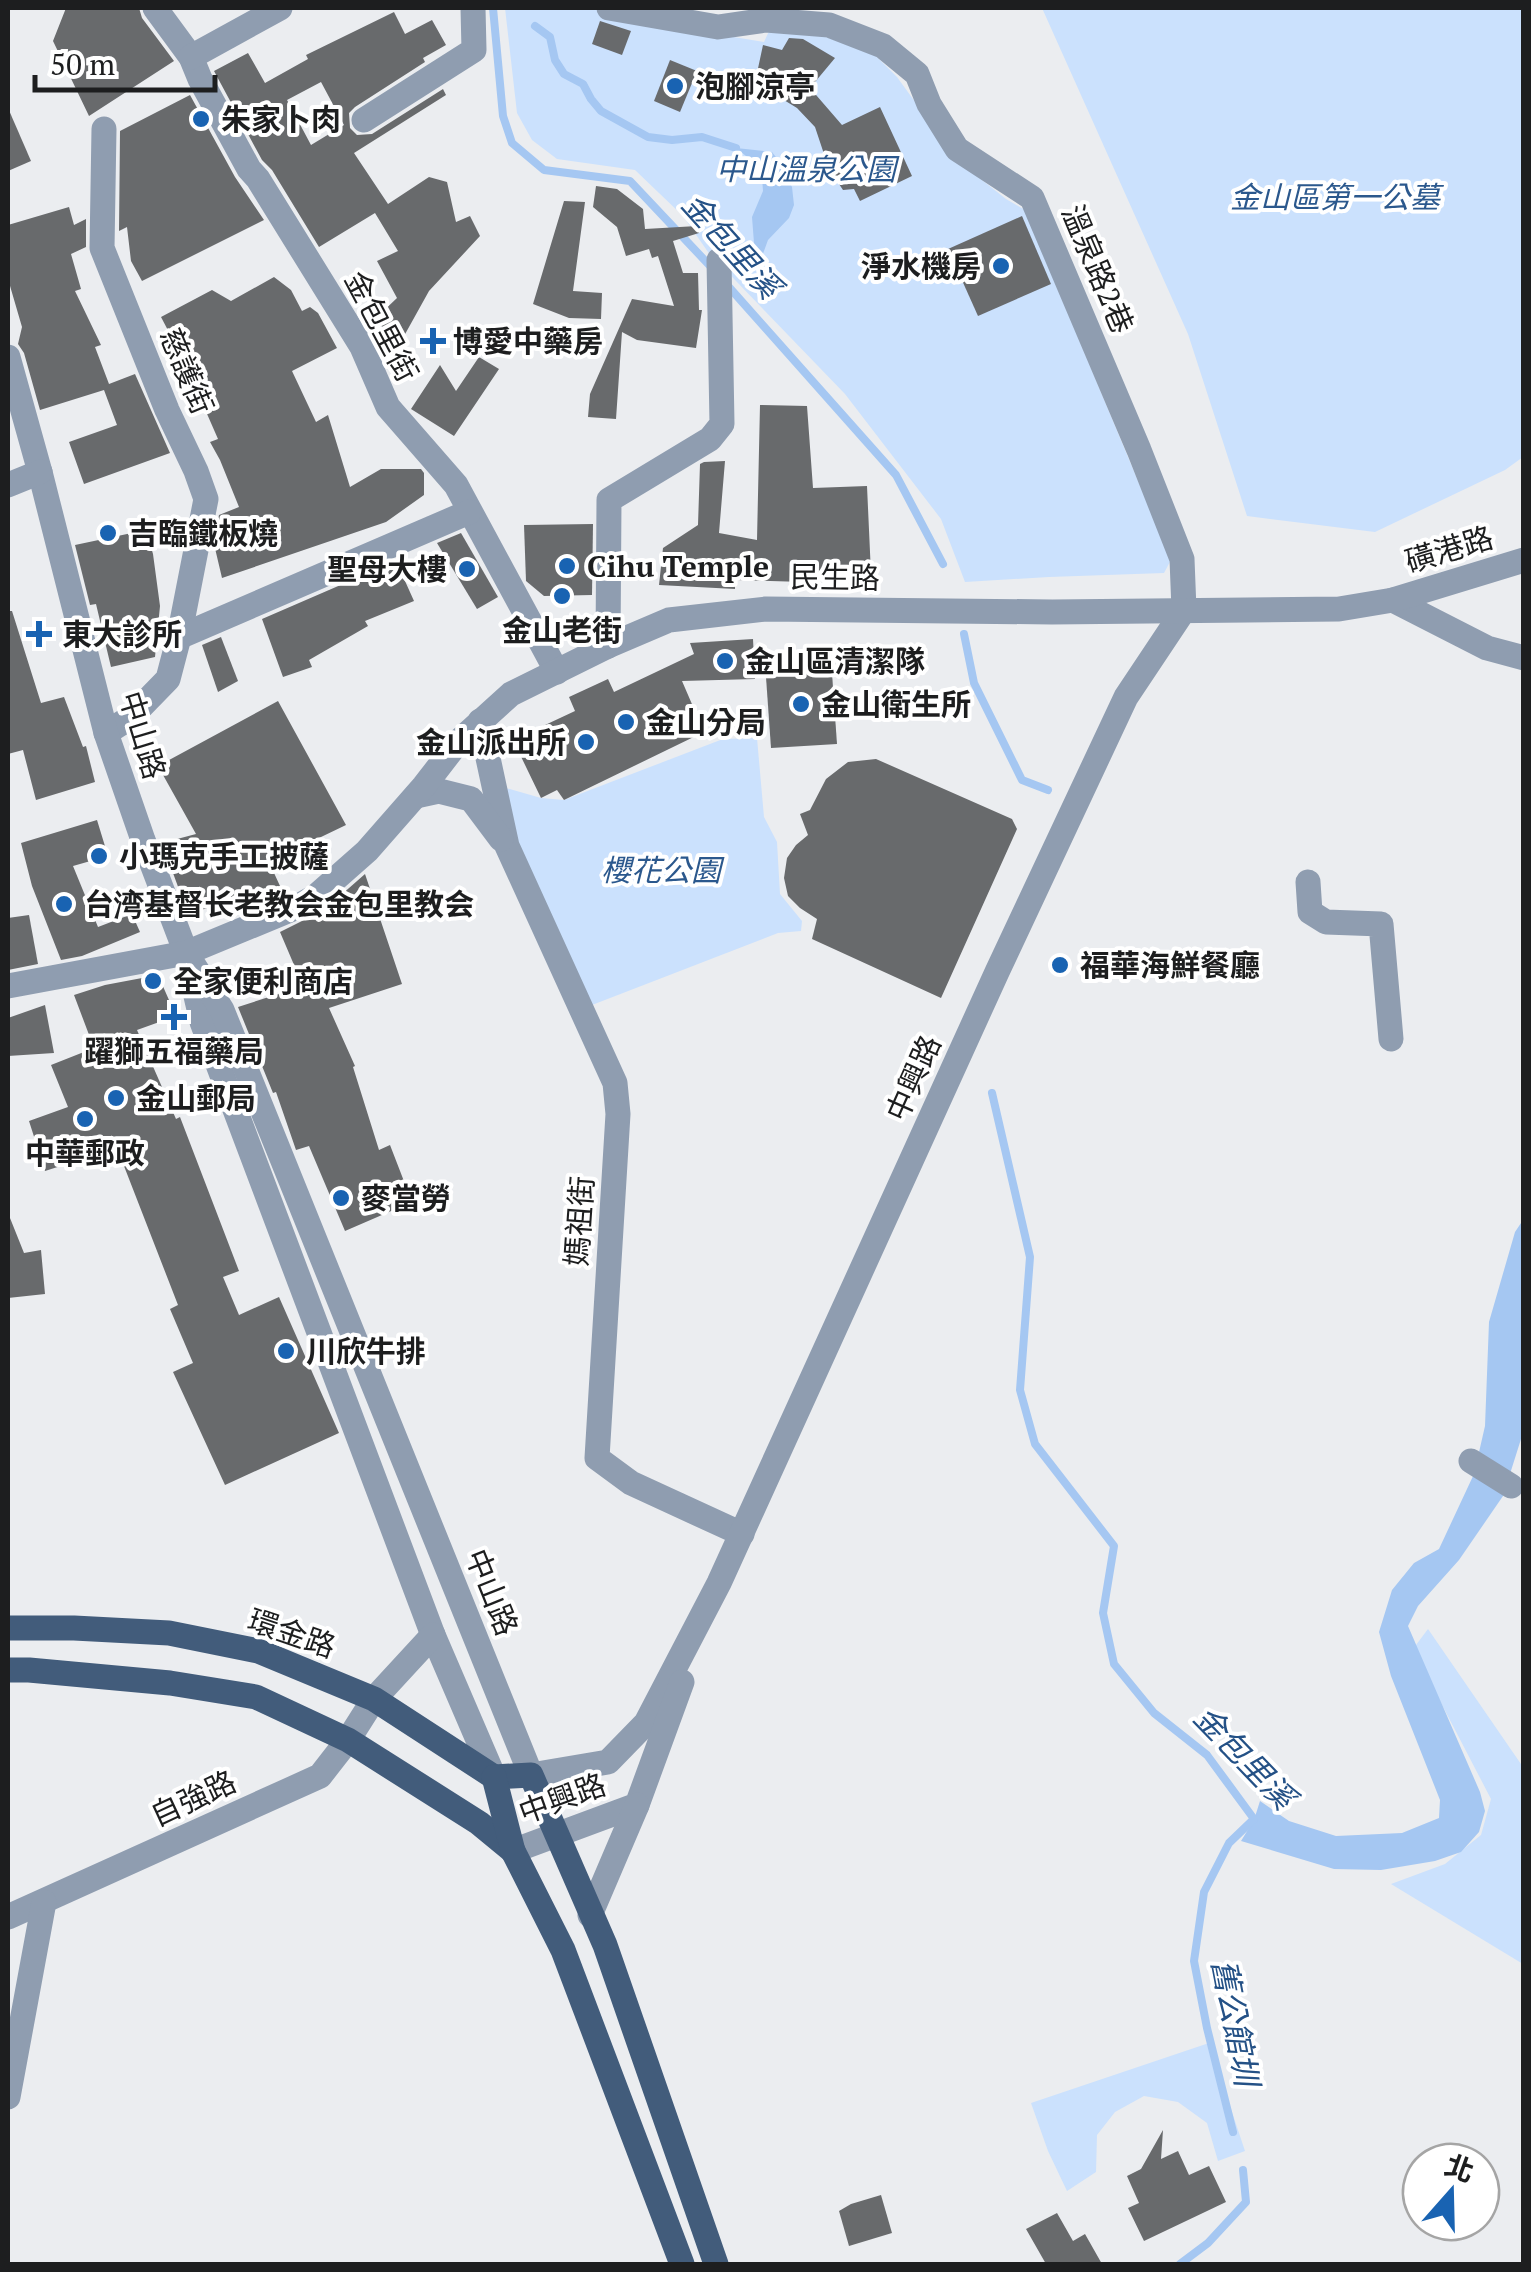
<svg xmlns="http://www.w3.org/2000/svg" width="1531" height="2272" font-family="'PT Serif','Noto Sans TC',serif">
<style>
.green{fill:#cbe1fd}
.water{fill:#a5c7f2}
.lines{fill:none;stroke-linecap:round;stroke-linejoin:round}
.stream{stroke:#a5c7f2;stroke-width:8}
.building{fill:#686a6c;fill-rule:evenodd}
.minor{stroke:#8f9db0;stroke-width:25}
.major{stroke:#425c7b;stroke-width:25}
.poi-dot{fill:#1963b2;stroke:#fff;stroke-width:4}
.labels{text-anchor:middle;dominant-baseline:central;stroke-width:8;stroke-linejoin:round;paint-order:stroke}
.poi-label{font-size:30px;font-weight:bold;fill:#1d1e1f;stroke:#fff;text-anchor:start}
.park-label{font-size:30px;font-style:italic;fill:#2b588d;stroke:#fff}
.street-label{font-size:30px;fill:#1d1e1f;stroke:#fff}
.water-label{font-size:32px;font-style:italic;fill:#245186;stroke:#fff}
</style>
<rect width="100%" height="100%" fill="#ebedf0"/>
<g class="green">
<path d="M505 8H594L643 22 764 42 770 29 821 35 875 55 897 77 958 161 1006 199 1025 210 1171 560 1164 573 1049 577 965 582 941 519 845 394 708 252 683 216 635 170 557 159 532 140 517 113Z"/>
<path d="M1042 8H1523V457L1505 470 1375 532 1247 516 1188 334Z"/>
<path d="M757 738 764 817 777 842 780 894 802 921 801 931 778 933 592 1005 506 820 499 786 541 798 564 800 723 739Z"/>
<path d="M1428 1629 1523 1767V1964L1391 1884 1445 1864 1481 1835 1491 1799 1413 1649Z"/>
<path d="M1209 2043 1245 2151 1218 2161 1207 2123 1178 2102 1144 2096 1115 2112 1097 2135 1096 2172 1067 2191 1048 2151 1031 2103Z"/>
</g>
<g class="water">
<path d="M736 148 772 152 779 161 792 187 794 205 789 218 768 240 760 262 755 256 752 217 763 191 762 177 756 164Z"/>
<path d="M1523 1220 1521 1439 1503 1496 1459 1560 1418 1606 1408 1626 1480 1792 1485 1811 1479 1832 1461 1852 1435 1861 1381 1870 1334 1869 1241 1841 1254 1820 1260 1801 1289 1821 1336 1836 1402 1833 1439 1818 1440 1800 1391 1676 1379 1632 1392 1590 1414 1563 1439 1549 1474 1474 1485 1426 1489 1322 1515 1232Z"/>
</g>
<g class="lines">
<g class="stream">
<path d="M493 8 503 116 512 143 544 170 630 181 712 268"/>
<path d="M535 26 550 37 555 60 564 74 583 84 591 99 601 111 648 137 672 140 702 137 736 148"/>
<path d="M728 286 896 475 943 564"/>
<path d="M964 634 974 683 1022 780 1048 790"/>
<path d="M992 1093 1030 1257 1020 1390 1035 1444 1114 1546 1103 1613 1114 1664 1154 1713 1207 1755 1254 1819 1229 1843 1204 1892 1194 1961 1207 2028 1233 2132"/>
<path d="M1180 2264 1208 2243 1246 2202 1243 2170"/>
</g>
</g>
<g class="building">
<path d="M66 8H139L142 18 174 61 89 116 53 41Z"/>
<path d="M394 12 405 34 432 20 446 45 423 58 425 62 355 107 349 113 350 128 357 135 372 134 443 89 446 95 354 153 388 204 429 177 447 182 456 222 470 216 480 236 429 291 399 345 375 319 397 298 377 261 398 251 375 213 319 247 272 170 262 160 214 71 248 53 265 83 308 59 306 55ZM321 82 344 125 311 145 287 100Z"/>
<path d="M600 21 631 31 622 55 592 44Z"/>
<path d="M789 38 803 39 835 58 810 88 842 125 880 107 912 176 860 201 854 189 843 190 829 169 815 127 797 108 779 97 754 87 763 45 782 50Z"/>
<path d="M670 60 697 71 680 112 654 101Z"/>
<path d="M190 95 235 177 264 220 142 281 131 261 127 227 119 231 120 131Z"/>
<path d="M8 108 31 161 8 171Z"/>
<path d="M596 186 617 189 643 209 645 229 697 226 699 233 673 241 683 273H698L699 310H702L696 348 637 340 622 332 616 419 588 417 590 394 632 299 674 306 658 256 652 258 649 249 626 256 617 227 593 207Z"/>
<path d="M564 201 585 202 573 291 602 293 601 319 569 318 533 304Z"/>
<path d="M69 207 74 225 86 219V247L71 254 81 289 75 291 101 345 95 347 109 384 135 374 170 453 84 484 69 442 117 425 104 390 40 410 24 353 18 344 22 327 8 279V225Z"/>
<path d="M1022 216 1051 284 978 316 948 249Z"/>
<path d="M274 277 291 290 302 311 310 307 318 313 337 348 292 371 316 422 328 415 350 487 381 469H421L424 473V495L386 522 222 578 214 544 219 515 239 507 220 460 210 442 218 439 183 359 161 317 212 290 231 301Z"/>
<path d="M479 357 499 369 454 436 411 409 440 365 456 391Z"/>
<path d="M760 405 807 406 813 488 867 486 871 574 804 577V582L735 580V589L659 585 663 548 698 525 700 464 704 462 725 461 719 533 757 540Z"/>
<path d="M593 524 592 595 544 596 526 581 524 525Z"/>
<path d="M146 530 153 554 160 606 155 657 111 667 96 604 90 605 75 545Z"/>
<path d="M461 533 498 597 477 609 437 543Z"/>
<path d="M396 561 414 601 365 621 368 626 309 660 312 667 283 677 262 619Z"/>
<path d="M8 611H12L41 703 64 697 83 747 86 746 95 782 36 800 23 750 8 754Z"/>
<path d="M221 637 238 681 218 692 202 645Z"/>
<path d="M753 639 755 679 682 681 704 732 564 800 557 790 541 798 513 740 575 711 569 697 608 679 614 692 694 654 690 643Z"/>
<path d="M831 659 837 744 771 748 765 663Z"/>
<path d="M278 701 346 825 269 862 280 886 188 914 162 843 196 834 158 766Z"/>
<path d="M876 759 1012 819 1017 829 941 998 812 939 817 919 800 908 788 896 784 878 787 858 796 845 808 835 800 814 810 810 826 779 848 762Z"/>
<path d="M97 820 108 856 73 866 98 927 132 914 140 932 82 956 61 960 32 886 21 843Z"/>
<path d="M365 874 402 984 329 1008 355 1066 353 1067 379 1150 390 1145 412 1202 345 1231 309 1146 296 1150 276 1092 273 1093 238 1007 303 986 280 932 324 910Z"/>
<path d="M29 915 38 964 8 970V918Z"/>
<path d="M158 975 176 1016 137 1030 176 1119 180 1117 239 1271 223 1277 239 1315 279 1297 339 1433 225 1485 173 1372 193 1363 170 1309 178 1305 117 1148 45 1171 29 1121 68 1107 51 1065 94 1048 74 995 105 985Z"/>
<path d="M45 1005 54 1053 8 1056V1018Z"/>
<path d="M8 1213 24 1253 41 1250 45 1294 8 1298Z"/>
<path d="M1163 2130 1161 2159 1178 2151 1189 2175 1209 2166 1226 2202 1144 2241 1128 2208 1139 2203 1127 2176 1141 2169Z"/>
<path d="M881 2195 892 2233 849 2246 839 2211 851 2204Z"/>
<path d="M1057 2213 1073 2241 1085 2234 1102 2264H1046L1026 2229Z"/>
</g>
<g class="lines">
<g class="minor">
<path d="M155 8 191 57 200 79 249 169 258 179 362 347 388 407 456 485 557 672"/>
<path d="M191 57 280 8"/>
<path d="M364 120 474 50 473 8"/>
<path d="M104 129 102 248 167 410 196 471 206 499 179 637 168 679 131 717 106 733"/>
<path d="M8 357 40 472 106 733 143 840 186 953 202 1022 433 1635 494 1777"/>
<path d="M8 485 40 472"/>
<path d="M1393 600 1487 648 1524 658"/>
<path d="M179 637 469 512"/>
<path d="M608 646 609 500 710 439 722 424 719 260"/>
<path d="M480 721 507 846 615 1083 618 1114 597 1458 631 1483 742 1534"/>
<path d="M416 796 439 791 471 799 501 839"/>
<path d="M1308 882 1310 912 1326 922 1381 924 1391 1039"/>
<path d="M186 953 222 1010 531 1775 608 1762 646 1723 719 1583 997 972 1126 697 1184 610 1182 559 1139 450 1032 198 957 149 929 104 917 74 883 46 829 25 766 20 718 27 609 8"/>
<path d="M8 986 186 953 295 908 316 896 367 851 424 786 458 742 511 694 608 646 669 620 766 609 1052 612 1339 609 1393 600 1524 560"/>
<path d="M1471 1461 1511 1486"/>
<path d="M513 1851 637 1805 682 1682"/>
<path d="M590 1915 637 1805"/>
<path d="M8 1917 320 1776 348 1740 374 1699 433 1635"/>
<path d="M8 2097 44 1902"/>
</g>
<g class="major">
<path d="M8 1628H74L169 1633 258 1651 374 1699 494 1777 531 1775 605 1945 716 2264"/>
<path d="M8 1670H29L170 1683 256 1697 348 1740 479 1823 513 1851"/>
<path d="M494 1777 513 1851 563 1950 682 2264"/>
</g>
</g>
<g class="poi-dot">
<circle cx="675" cy="86" r="10"/>
<circle cx="201" cy="119" r="10"/>
<circle cx="1001" cy="266" r="10"/>
<path d="M428 326h10v10h10v10h-10v10h-10v-10h-10v-10h10z"/>
<circle cx="108" cy="533" r="10"/>
<circle cx="567" cy="566" r="10"/>
<circle cx="467" cy="569" r="10"/>
<circle cx="562" cy="596" r="10"/>
<path d="M34 619h10v10h10v10h-10v10h-10v-10h-10v-10h10z"/>
<circle cx="725" cy="661" r="10"/>
<circle cx="801" cy="704" r="10"/>
<circle cx="626" cy="722" r="10"/>
<circle cx="586" cy="742" r="10"/>
<circle cx="99" cy="856" r="10"/>
<circle cx="64" cy="904" r="10"/>
<circle cx="1060" cy="965" r="10"/>
<circle cx="153" cy="981" r="10"/>
<path d="M169 1002h10v10h10v10h-10v10h-10v-10h-10v-10h10z"/>
<circle cx="116" cy="1098" r="10"/>
<circle cx="85" cy="1119" r="10"/>
<circle cx="341" cy="1198" r="10"/>
<circle cx="286" cy="1351" r="10"/>
</g>
<g class="labels">
<g class="poi-label">
<text x="695" y="86">泡腳涼亭</text>
<text x="221" y="119">朱家卜肉</text>
<text x="981" y="266" text-anchor="end">淨水機房</text>
<text x="453" y="341">博愛中藥房</text>
<text x="128" y="533">吉臨鐵板燒</text>
<text x="587" y="566">Cihu Temple</text>
<text x="447" y="569" text-anchor="end">聖母大樓</text>
<text x="562" y="630" text-anchor="middle">金山老街</text>
<text x="62" y="634">東大診所</text>
<text x="745" y="661">金山區清潔隊</text>
<text x="821" y="704">金山衛生所</text>
<text x="646" y="722">金山分局</text>
<text x="566" y="742" text-anchor="end">金山派出所</text>
<text x="119" y="856">小瑪克手工披薩</text>
<text x="84" y="904">台湾基督长老教会金包里教会</text>
<text x="1080" y="965">福華海鮮餐廳</text>
<text x="173" y="981">全家便利商店</text>
<text x="174" y="1051" text-anchor="middle">躍獅五福藥局</text>
<text x="136" y="1098">金山郵局</text>
<text x="85" y="1153" text-anchor="middle">中華郵政</text>
<text x="361" y="1198">麥當勞</text>
<text x="306" y="1351">川欣牛排</text>
</g>
<g class="park-label">
<text x="806" y="169">中山溫泉公園</text>
<text x="1335" y="197">金山區第一公墓</text>
<text x="661" y="870">櫻花公園</text>
</g>
<g class="street-label">
<text transform="translate(1098 269) rotate(67)">溫泉路2巷</text>
<text transform="translate(382 326) rotate(62)">金包里街</text>
<text transform="translate(187 371) rotate(67)">慈護街</text>
<text transform="translate(1449 549) rotate(-17)">磺港路</text>
<text transform="translate(835 577) rotate(1)">民生路</text>
<text transform="translate(143 735) rotate(73)">中山路</text>
<text transform="translate(913 1078) rotate(-66)">中興路</text>
<text transform="translate(579 1221) rotate(-86)">媽祖街</text>
<text transform="translate(492 1592) rotate(68)">中山路</text>
<text transform="translate(292 1633) rotate(19)">環金路</text>
<text transform="translate(193 1798) rotate(-25)">自強路</text>
<text transform="translate(562 1798) rotate(-20)">中興路</text>
</g>
<g class="water-label">
<text transform="translate(732 245) rotate(48)">金包里溪</text>
<text transform="translate(1245 1757) rotate(46)">金包里溪</text>
<text transform="translate(1236 2022) rotate(79)">舊公館圳</text>
</g>
</g>
<rect width="1531" height="2272" fill="none" stroke="#1d1e1f" stroke-width="20"/>
<g transform="translate(1451 2192) rotate(20)"><circle r="48" fill="#ffffff" stroke="#a5a5a5" stroke-width="2.5"/>
<path d="M0-8L18 38L0 25L-18 38Z" fill="#1963b2"/>
<text y="-15" font-size="28" font-weight="bold" text-anchor="middle" fill="#1d1e1f">北</text>
</g>
<path d="M35 75v15h180v-15" fill="none" stroke="#1d1e1f" stroke-width="5"/>
<text x="50" y="75" font-size="30" fill="#1d1e1f" stroke="#ffffff" stroke-width="8" paint-order="stroke">50 m</text>
</svg>
